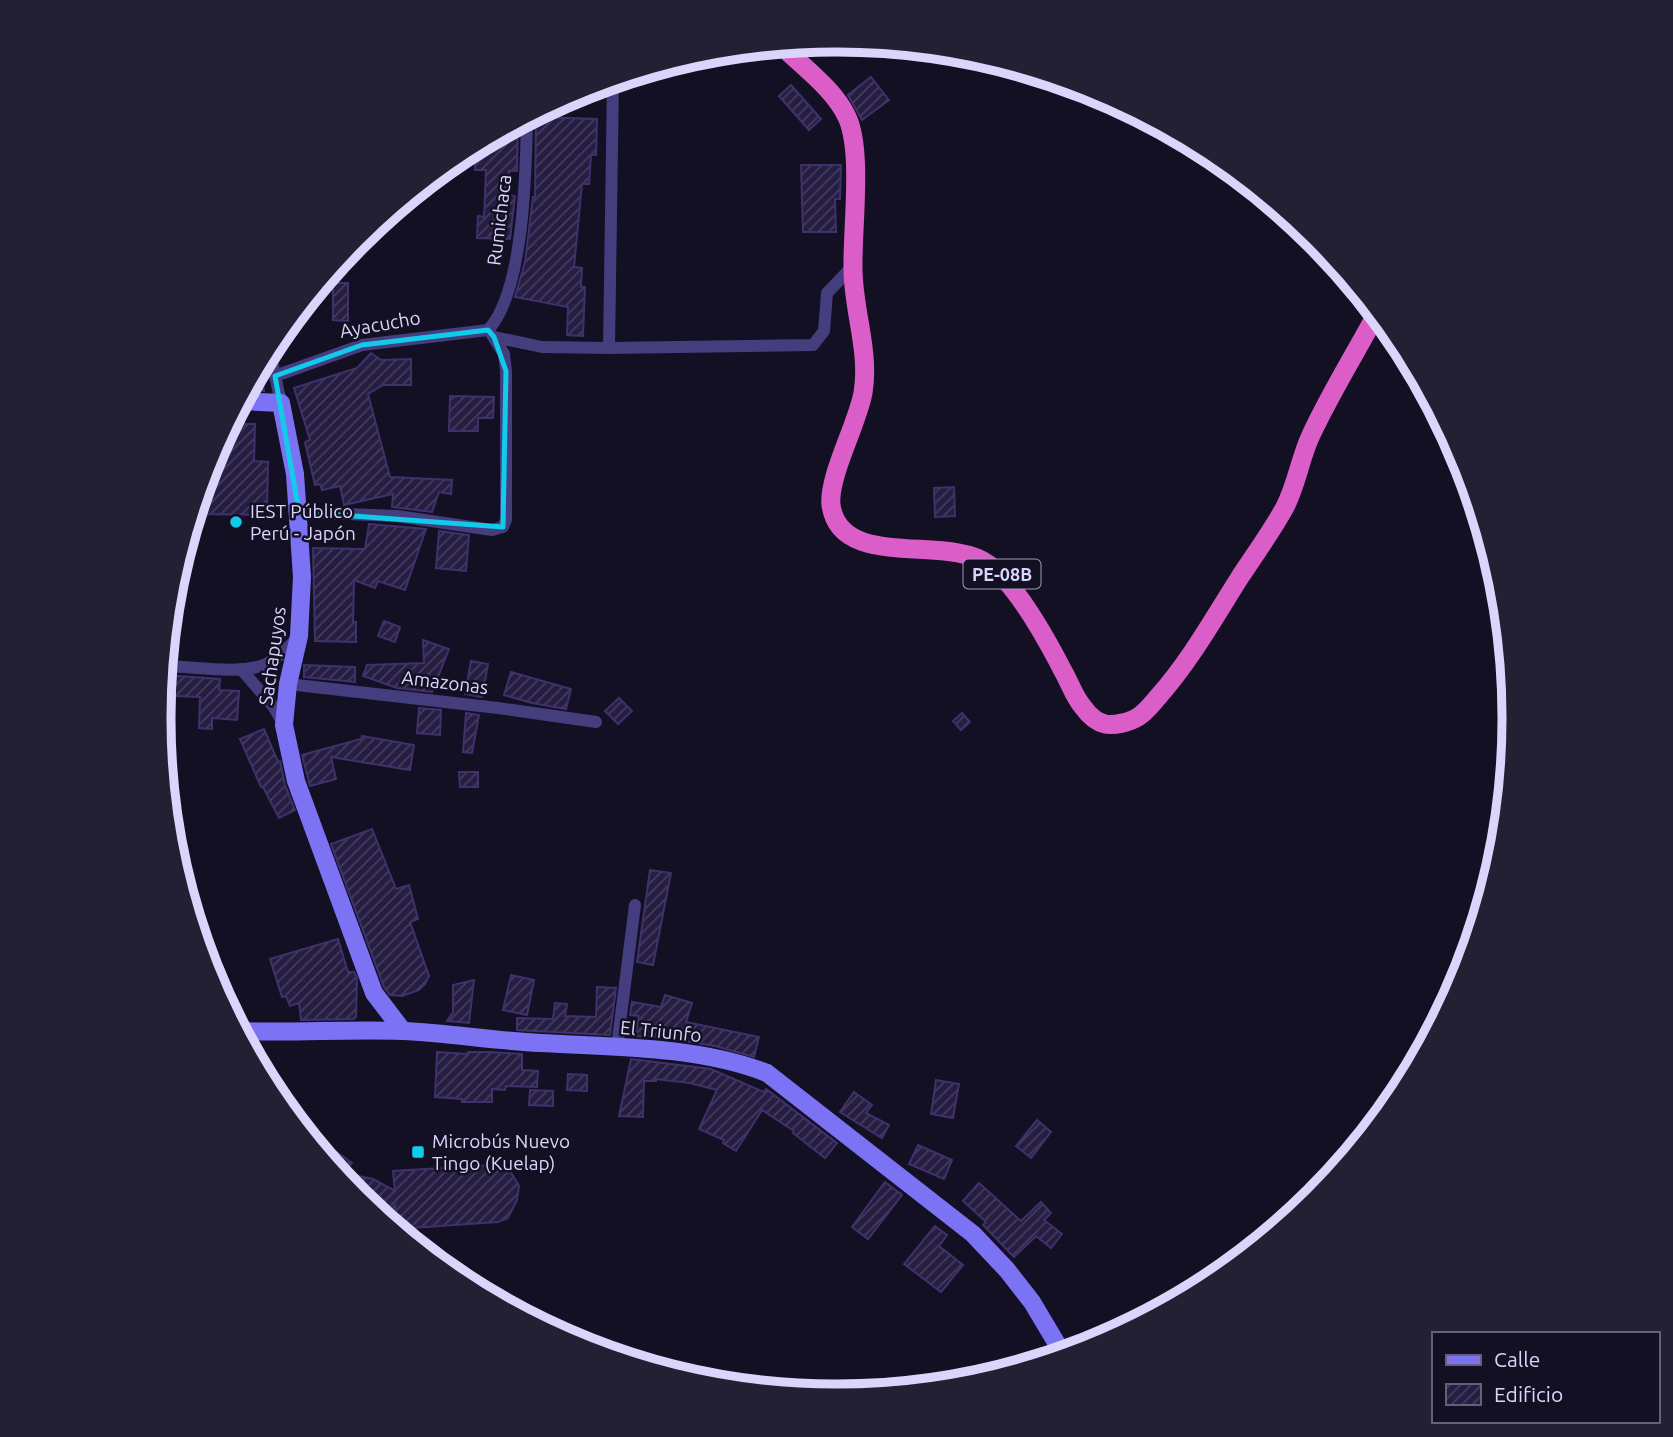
<svg xmlns="http://www.w3.org/2000/svg" width="1673" height="1437" font-family="Ubuntu,sans-serif">
<style>
.building{fill:url(#building-hatch);stroke:#3f316c;stroke-width:2}
.lines{fill:none;stroke-linecap:round;stroke-linejoin:round}
.minor{stroke:#443e7e;stroke-width:12}
.secondary{stroke:#7c73f4;stroke-width:18}
.trunk{stroke:#db5ec8;stroke-width:19}
.marked{fill:none;stroke:#12cbeb;stroke-width:5;stroke-linejoin:round}
.poi-dot{fill:#12cbeb;stroke:#141023;stroke-width:2.5}
.labels{text-anchor:middle;dominant-baseline:central;stroke-width:5;stroke-linejoin:round;paint-order:stroke}
.shield{fill:#141023;stroke:#9f9abb;stroke-width:2}
.shield-label{font-size:18px;font-weight:bold;fill:#dbd5fc}
.street-label{font-size:19px;fill:#dbd5fc;stroke:#141023}
.poi-label{font-size:19px;fill:#dbd5fc;stroke:#141023;text-anchor:start}
.rim{fill:none;stroke:#dbd5fc;stroke-width:9}
</style>
<defs>
<pattern id="building-hatch" width="6" height="6" patternUnits="userSpaceOnUse" patternTransform="scale(1.75)"><rect width="6" height="6" fill="#261d42"/><path d="M-1 1l2-2M0 6l6-6M5 7l2-2" fill="none" stroke="#453d5e"/></pattern>
</defs>
<rect width="100%" height="100%" fill="#141023"/>
<g class="building">
<path d="M871 77 889 100 862 120 848 95Z"/>
<path d="M791 85 821 119 809 130 779 96Z"/>
<path d="M536 117 597 119 596 155H591L589 184H582L574 267 582 268 581 287H585L583 336 567 335 568 307 515 297 525 262 533 197H535Z"/>
<path d="M518 123 517 171H509L508 195 515 196 510 239 477 238 478 216 484 217 486 170H475L476 146Z"/>
<path d="M801 165H841L840 199H835L836 232H803Z"/>
<path d="M333 283H348V321L333 320Z"/>
<path d="M371 353 381 360 411 359V385H383L368 394 390 477 452 480 451 494 439 492 432 512 392 507 393 494 344 505 340 486 322 490 320 484 315 485 305 442 310 440 294 388 357 368Z"/>
<path d="M260 365 264 391 247 390 251 383Z"/>
<path d="M450 396 494 397 493 418H478V431H449Z"/>
<path d="M229 424H255L254 461 268 462 267 515 193 514 210 459Z"/>
<path d="M954 487 955 516 935 517 934 488Z"/>
<path d="M369 524 426 529 405 590 378 581 375 588 354 580 353 622H356V642L315 641 313 548 365 549Z"/>
<path d="M439 531 469 535 466 571 436 568Z"/>
<path d="M384 621 400 627 395 642 378 636Z"/>
<path d="M167 633H175L176 658 164 657Z"/>
<path d="M423 640 449 649 432 692 397 688 363 676 367 665 424 663Z"/>
<path d="M471 661 488 664 482 697 465 694Z"/>
<path d="M304 665 355 667V682L304 677Z"/>
<path d="M511 672 571 689 566 709 532 703 504 695Z"/>
<path d="M163 675 220 679 219 690 239 691 237 720 212 718V729L199 728 200 697 175 696 172 728 159 727Z"/>
<path d="M619 698 632 711 618 724 605 711Z"/>
<path d="M419 708 441 710 440 735 417 733Z"/>
<path d="M466 713 479 715 472 753 463 752Z"/>
<path d="M962 713 970 722 961 730 953 721Z"/>
<path d="M264 729 278 762 280 761 285 785 295 810 279 818 263 787H261L240 739Z"/>
<path d="M362 736 414 745 410 770 331 757 336 779 310 786 302 755 361 739Z"/>
<path d="M459 772H478V787H460Z"/>
<path d="M372 829 396 889 409 885 418 919 410 922 429 976 425 984 419 990 402 996 390 995 384 987 331 844Z"/>
<path d="M650 870 671 873 653 965 637 962Z"/>
<path d="M338 939 348 972H354L357 978 356 1017 353 1019 301 1020 299 1003 290 1006 286 996 282 997 270 959Z"/>
<path d="M511 975 534 980 527 1015 503 1010Z"/>
<path d="M474 980 469 1023 447 1021 453 1012V985Z"/>
<path d="M597 987 616 988 610 1035 517 1030V1018L553 1019 555 1003 567 1004 565 1016 596 1017Z"/>
<path d="M665 995 692 1003 686 1022 759 1037 754 1057 715 1046 659 1037 635 1036 639 1016 630 1015 632 1002 661 1007Z"/>
<path d="M437 1052 468 1054V1052H489L522 1054V1070L538 1071 537 1087 506 1086 505 1090 492 1089V1102H462V1099L435 1097Z"/>
<path d="M631 1059 711 1069 764 1092 766 1089 837 1143 825 1158 793 1133 794 1131 762 1110 736 1151 723 1143 724 1140 699 1129 717 1090 690 1083 656 1079V1081H644L643 1117 619 1116Z"/>
<path d="M568 1074 587 1075V1091L567 1090Z"/>
<path d="M936 1080 959 1084 953 1118 931 1114Z"/>
<path d="M530 1090 553 1091V1106L529 1105Z"/>
<path d="M854 1092 872 1105 866 1113 889 1125 882 1138 840 1112Z"/>
<path d="M1037 1120 1051 1132 1031 1158 1016 1146Z"/>
<path d="M307 1131 352 1163 344 1173 373 1179 395 1191 393 1171 493 1165 504 1168 512 1174 519 1186 517 1200 508 1218 498 1222 397 1229 395 1205 384 1220 357 1198 304 1134Z"/>
<path d="M918 1145 952 1160 944 1179 909 1164Z"/>
<path d="M885 1182 902 1195 868 1239 852 1227Z"/>
<path d="M979 1183 1021 1221 1041 1202 1051 1213 1044 1220 1062 1234 1051 1248 1036 1236 1014 1257 983 1225 986 1222 963 1201Z"/>
<path d="M935 1226 947 1235 939 1246 963 1265 941 1292 904 1264Z"/>
</g>
<g class="lines">
<g class="minor">
<path d="M494 337 542 347 609 348 813 345 824 331 827 293 852 267"/>
<path d="M269 348 281 403"/>
<path d="M609 348 613 81"/>
<path d="M275 376 362 345 488 330C524 292 526 171 527 118"/>
<path d="M299 512 397 516 492 530 503 527 506 520V371L504 354 492 335"/>
<path d="M163 666C193 666 236 675 264 665 278 659 288 647 299 637"/>
<path d="M241 669 273 706 284 725"/>
<path d="M288 684 498 708 596 722"/>
<path d="M617 1047 635 905"/>
</g>
<g class="secondary">
<path d="M241 401 281 403 295 474 302 577 299 636 288 684 284 725 296 781 374 993 403 1031"/>
<path d="M238 1031C293 1033 348 1029 403 1031 449 1033 495 1041 541 1043 615 1047 698 1046 767 1073L973 1234 1007 1270 1032 1302 1057 1344 1060 1356"/>
</g>
<path class="trunk" d="M782 46C803 67 834 89 847 117 863 151 852 229 853 269 853 310 870 351 863 393 857 425 828 477 831 505 840 571 948 534 988 564 1017 585 1046 638 1063 671 1070 683 1074 697 1083 707 1088 714 1096 722 1105 724 1114 726 1130 722 1138 717 1146 712 1152 704 1158 697 1190 661 1214 618 1240 577 1255 554 1272 531 1285 507 1297 484 1300 458 1311 435 1330 394 1355 354 1377 313"/>
</g>
<path class="marked" d="M488 330 494 337 506 371 503 527 299 512 275 376 362 345Z"/>
<g class="poi-dot">
<circle cx="236" cy="522" r="7"/>
<rect x="411" y="1145" width="14" height="14" rx="3.5"/>
</g>
<g class="labels">
<rect class="shield" x="963.5" y="559.5" width="77" height="29" rx="5"/>
<g class="shield-label">
<text x="1002" y="574">PE-08B</text>
</g>
<g class="street-label">
<text transform="translate(499 220) rotate(-83)">Rumichaca</text>
<text transform="translate(380 324) rotate(-10)">Ayacucho</text>
<text transform="translate(272 656) rotate(-82)">Sachapuyos</text>
<text transform="translate(445 682) rotate(7)">Amazonas</text>
<text transform="translate(661 1031) rotate(6)">El Triunfo</text>
</g>
<g class="poi-label">
<text x="250" y="511">IEST Público<tspan x="250" dy="22">Perú - Japón</tspan></text>
<text x="432" y="1141">Microbús Nuevo<tspan x="432" dy="22">Tingo (Kuelap)</tspan></text>
</g>
</g>
<path d="M0 0H1673V1437H0ZM836 52H837A665 665 0 0 1 1502 717V719A665 665 0 0 1 837 1384H836A665 665 0 0 1 171 719V717A665 665 0 0 1 836 52Z" fill="#242034" fill-rule="evenodd"/>
<path class="rim" d="M836 52H837A665 665 0 0 1 1502 717V719A665 665 0 0 1 837 1384H836A665 665 0 0 1 171 719V717A665 665 0 0 1 836 52Z"/>
<rect x="1432" y="1332" width="228" height="91" fill="#141023" stroke="#645f7a" stroke-width="2"/>
<rect x="1446" y="1355" width="35" height="10" fill="#7c73f4" stroke="#645f7a" stroke-width="2"/>
<text x="1494" y="1367" font-size="21" fill="#dbd5fc">Calle</text>
<rect x="1446" y="1384" width="35" height="21" fill="url(#building-hatch)" stroke="#645f7a" stroke-width="2"/>
<text x="1494" y="1402" font-size="21" fill="#dbd5fc">Edificio</text>
</svg>
